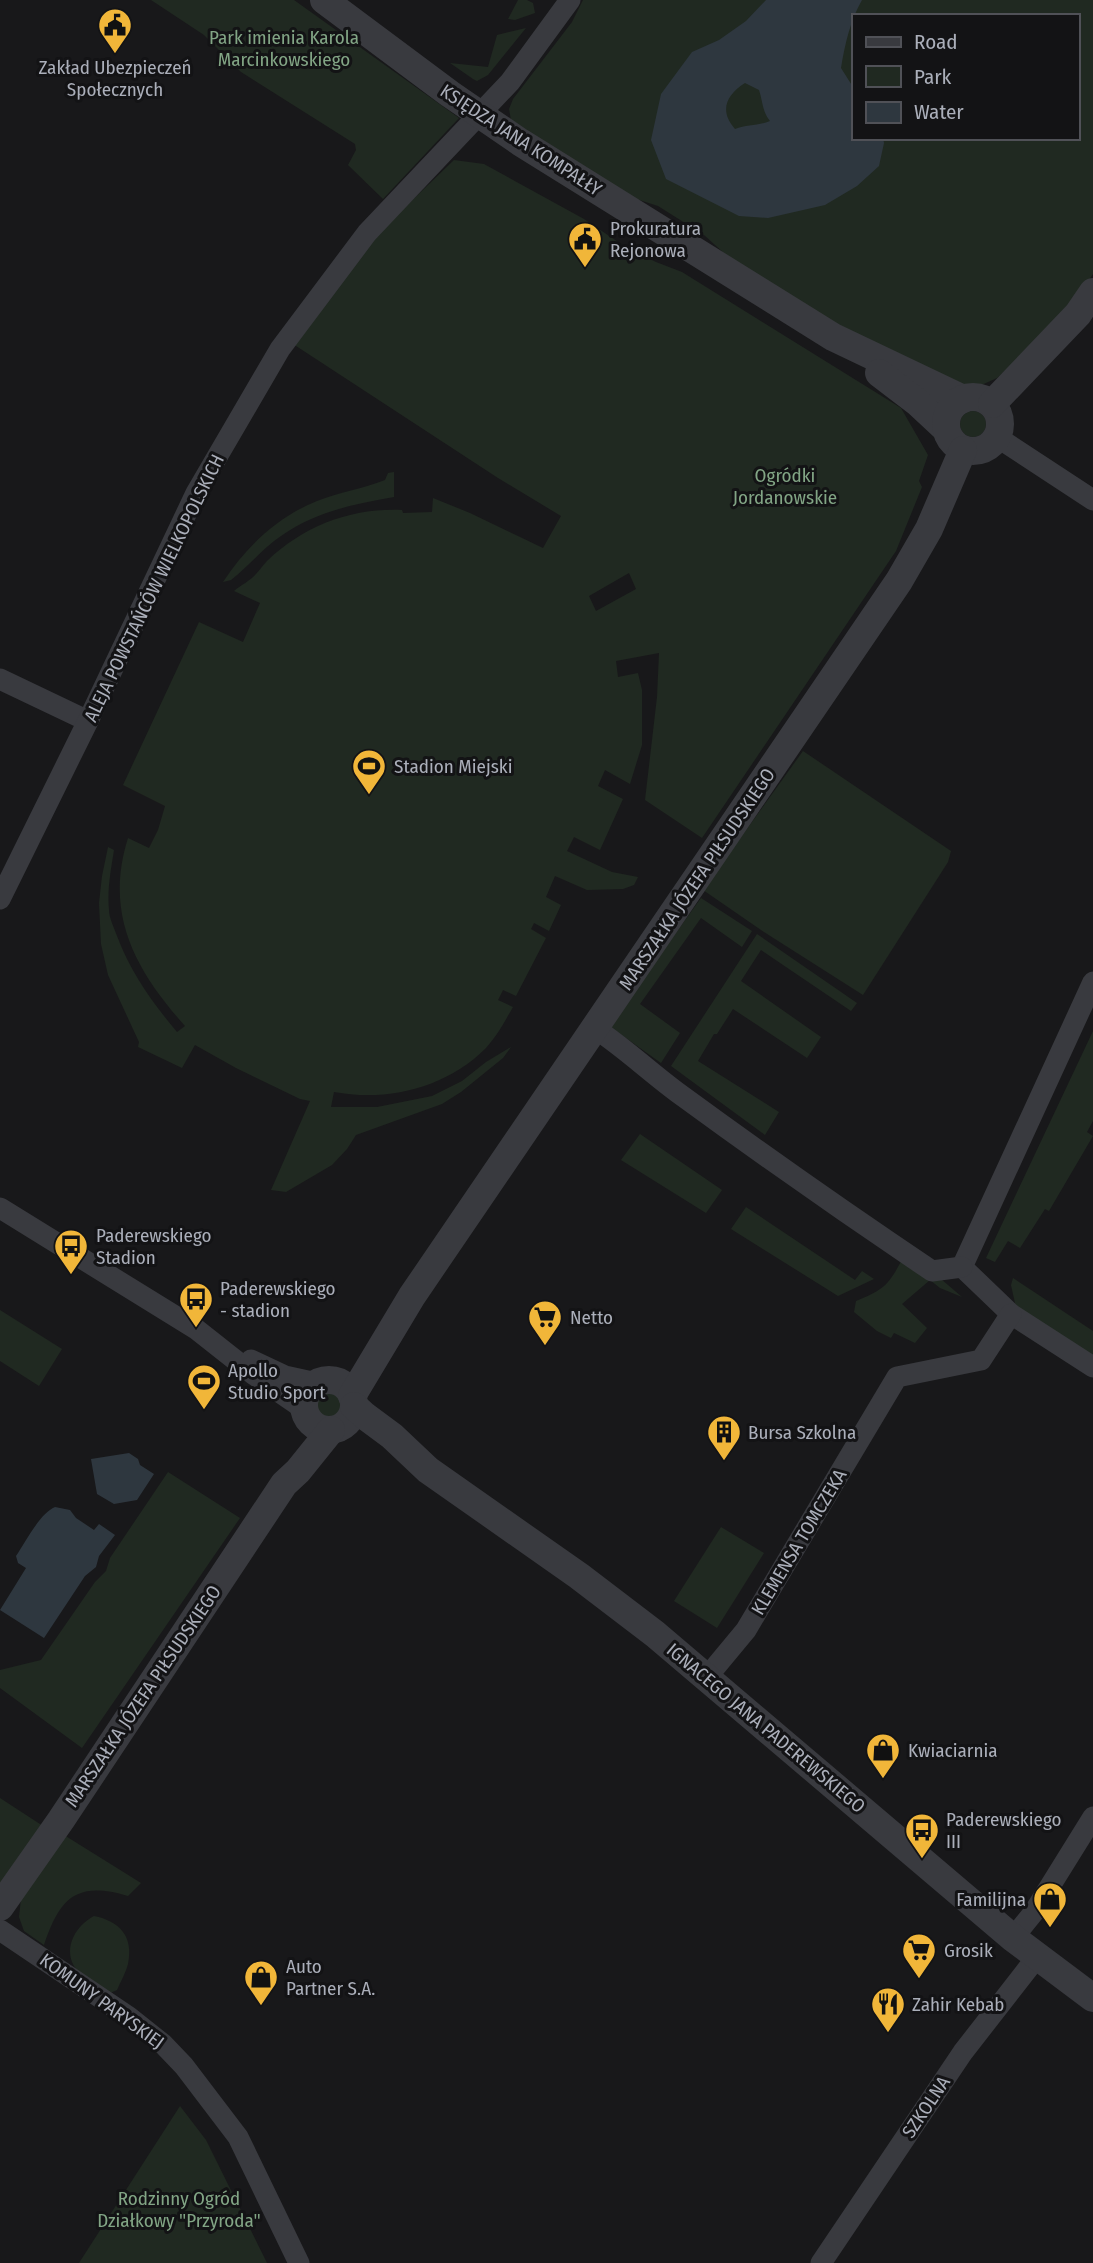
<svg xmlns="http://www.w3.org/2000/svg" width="1093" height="2263" font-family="'Fira Sans Condensed',sans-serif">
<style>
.green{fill:#202921;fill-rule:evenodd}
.water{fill:#2e373f;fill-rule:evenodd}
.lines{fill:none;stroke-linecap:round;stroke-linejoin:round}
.minor{stroke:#393a3f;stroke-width:21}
.tertiary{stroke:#393a3f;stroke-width:28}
.labels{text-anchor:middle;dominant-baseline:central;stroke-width:6;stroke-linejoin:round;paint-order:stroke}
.park-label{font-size:19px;fill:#82a585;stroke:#131315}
.poi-label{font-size:19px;fill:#abafba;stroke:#131315;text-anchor:start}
.street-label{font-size:19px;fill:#abafba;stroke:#131315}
</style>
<rect width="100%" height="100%" fill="#18181a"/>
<g class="green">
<path d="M151 0H294L459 118 383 199 348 165 356 150 355 144 241 72 204 35Z"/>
<path d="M518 0H527L533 3 535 13 515 20 508 19Z"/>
<path d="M583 0H1093V274L1069 309 1051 330 997 378 977 387 955 388 935 382 736 264 704 235 658 206 624 195 511 120 509 109 513 99 572 22ZM853 16H1077V138H853Z"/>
<path d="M526 28 488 75 477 81 473 79 450 63 488 67 497 35Z"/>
<path d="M454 160 484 164 584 219 627 248 656 262 682 272 901 408 928 455 919 481 922 487 896 551 702 838 645 800 657 697 659 653 616 661 618 677 638 673 642 690V745L630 784 605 770 598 786 623 799 600 850 574 837 567 851 612 872 638 877 634 885 623 889 587 890 555 876 546 897 561 905 549 931 534 923 531 929 546 938 516 996 503 990 498 1000 513 1007C505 1021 497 1036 486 1048 446 1088 388 1102 334 1092L331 1107H377L432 1096 462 1081 486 1062 511 1047 503 1058 461 1092 442 1104 356 1135 347 1149 332 1165 286 1192 271 1190 310 1101 300 1099 236 1068 195 1045 182 1068 138 1047 139 1042 108 975 101 944 99 903 102 876 108 847 114 850C111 870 107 889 109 910 109 918 114 927 117 936 131 973 152 1002 177 1032L185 1026C135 970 104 914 128 838L149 848 158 830 165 806 123 785 199 622 243 642 260 603 234 591C241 585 250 581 256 574 260 570 263 565 267 561 304 526 350 508 402 510L403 513 432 512 433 498 470 513 543 548 561 516 498 478 293 344 374 237ZM629 573 636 589 596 611 589 596Z"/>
<circle cx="973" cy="424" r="13"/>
<path d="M394 472V497C353 504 315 512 281 536 262 549 248 567 231 580L223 582C246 547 277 517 317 501 339 492 363 489 385 480L388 473Z"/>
<path d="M803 751 951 851 948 862 863 995 761 930 703 890Z"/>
<path d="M701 898 752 931 742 947 701 918 640 1004 680 1033 661 1063 609 1026Z"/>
<path d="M757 934 857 1003 851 1011 761 950 741 981 821 1037 807 1058 733 1009 717 1034H714L698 1061 779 1112 765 1135 671 1066Z"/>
<path d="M1093 1031V1121L1087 1132 1093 1136 1049 1211 1045 1209 1020 1248 1008 1241 995 1262 986 1258Z"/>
<path d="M640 1134 722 1190 706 1213 621 1160Z"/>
<path d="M746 1207 855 1280 862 1271 874 1279 838 1296 731 1229Z"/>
<path d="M904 1256 941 1279 962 1297 940 1288 930 1280 902 1304 927 1328 915 1343 894 1333 891 1338 877 1331 854 1312 856 1301C886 1289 889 1284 904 1256Z"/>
<path d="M1013 1278 1093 1331V1361L1017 1312 1011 1285Z"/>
<path d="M0 1310 62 1349 39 1386 0 1361Z"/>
<circle cx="328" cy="1406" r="14"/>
<path d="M168 1472 240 1518 82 1748 0 1688V1670L41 1660 95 1582 106 1571 110 1558Z"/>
<path d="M721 1527 764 1553 717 1628 674 1601Z"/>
<path d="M0 1798 43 1826 0 1890Z"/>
<path d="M64 1835 141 1883 128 1896C77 1881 60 1897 44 1945L24 1931 19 1917 21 1899Z"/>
<path d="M94 1916C119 1921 134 1936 128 1964 126 1972 121 1981 117 1990L108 1994C100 1987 78 1974 74 1966 63 1946 77 1925 94 1916Z"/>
<path d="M180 2106 206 2140 267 2263H79Z"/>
</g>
<g class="water">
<path d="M766 0H862C850 21 845 44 841 68L853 87V138H883L884 143 879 166 857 186 825 205 768 218 739 216 666 179 651 140 661 94 692 52 719 40 746 21ZM745 83 759 90C763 102 762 111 770 121 758 126 747 124 735 129 719 111 726 95 745 83Z"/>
<path d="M129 1453 138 1459 140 1465 154 1474 137 1500 114 1504 97 1494 91 1459Z"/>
<path d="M55 1507 70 1510 76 1518 94 1530 99 1524 115 1535 99 1556 96 1567 85 1576 44 1638 0 1610 26 1568 18 1563 16 1556C25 1543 40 1513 55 1507Z"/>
</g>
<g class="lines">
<g class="minor">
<path d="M997 437 1093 500"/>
<path d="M0 679 88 721"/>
<path d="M0 899 88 721 196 493 280 349 367 233 510 82 570 0"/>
<path d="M1093 982 962 1267 1011 1314 1093 1367"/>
<path d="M596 1029C626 1049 652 1074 681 1095 763 1155 847 1214 932 1271L962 1267"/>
<path d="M0 1208 196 1329 253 1374 304 1409"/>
<path d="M251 1360 285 1376 317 1383"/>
<path d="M707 1677 746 1630 897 1377 981 1360 1011 1314"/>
<path d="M0 1930 129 2017 163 2044 184 2066 238 2137 299 2263"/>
<path d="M1013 1938 1034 1912 1093 1817"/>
<path d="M821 2263 963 2052 1037 1957"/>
</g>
<g class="tertiary">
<path d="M324 0 450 94 520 142 833 337 963 399"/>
<path d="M879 373 917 402 946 429"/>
<circle cx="973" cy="424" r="27"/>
<path d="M992 404 1078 314 1093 292"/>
<circle cx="329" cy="1405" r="25"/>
<path d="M352 1396 412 1296 899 581 929 529 963 450"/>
<path d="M354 1406 365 1416 392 1436 428 1470 579 1576 655 1634 1013 1938 1093 1998"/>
<path d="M0 1907 61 1820 284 1484 298 1471 331 1430"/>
</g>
</g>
<defs>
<g id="civic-pin" transform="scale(1.75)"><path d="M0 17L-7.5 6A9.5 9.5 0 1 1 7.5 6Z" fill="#f1b639" stroke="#131315"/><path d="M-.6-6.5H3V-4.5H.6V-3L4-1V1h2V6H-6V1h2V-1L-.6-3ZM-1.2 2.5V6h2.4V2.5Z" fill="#111"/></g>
<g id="stadium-pin" transform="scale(1.75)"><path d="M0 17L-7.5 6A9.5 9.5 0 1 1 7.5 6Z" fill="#f1b639" stroke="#131315"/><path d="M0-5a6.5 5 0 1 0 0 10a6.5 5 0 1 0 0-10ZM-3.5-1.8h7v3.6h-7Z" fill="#111"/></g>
<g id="bus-pin" transform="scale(1.75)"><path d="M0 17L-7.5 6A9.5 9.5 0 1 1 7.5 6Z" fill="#f1b639" stroke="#131315"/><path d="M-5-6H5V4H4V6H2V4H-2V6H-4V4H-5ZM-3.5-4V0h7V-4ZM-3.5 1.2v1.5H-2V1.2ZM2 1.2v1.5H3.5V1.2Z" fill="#111"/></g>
<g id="supermarket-pin" transform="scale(1.75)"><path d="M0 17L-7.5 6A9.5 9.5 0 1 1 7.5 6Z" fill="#f1b639" stroke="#131315"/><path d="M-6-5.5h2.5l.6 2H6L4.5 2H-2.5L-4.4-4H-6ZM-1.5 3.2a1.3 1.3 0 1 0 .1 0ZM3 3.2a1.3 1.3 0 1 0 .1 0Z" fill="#111"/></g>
<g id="building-pin" transform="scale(1.75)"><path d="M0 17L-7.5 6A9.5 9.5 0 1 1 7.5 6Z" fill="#f1b639" stroke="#131315"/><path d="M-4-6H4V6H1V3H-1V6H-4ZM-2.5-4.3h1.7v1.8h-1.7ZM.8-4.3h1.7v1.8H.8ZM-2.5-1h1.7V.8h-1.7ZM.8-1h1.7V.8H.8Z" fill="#111"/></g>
<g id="shop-pin" transform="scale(1.75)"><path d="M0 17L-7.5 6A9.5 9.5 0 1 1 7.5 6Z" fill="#f1b639" stroke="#131315"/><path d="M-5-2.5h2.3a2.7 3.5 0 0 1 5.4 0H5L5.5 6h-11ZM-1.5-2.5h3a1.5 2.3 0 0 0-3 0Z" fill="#111"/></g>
<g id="restaurant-pin" transform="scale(1.75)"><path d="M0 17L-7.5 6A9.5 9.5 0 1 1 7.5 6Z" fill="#f1b639" stroke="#131315"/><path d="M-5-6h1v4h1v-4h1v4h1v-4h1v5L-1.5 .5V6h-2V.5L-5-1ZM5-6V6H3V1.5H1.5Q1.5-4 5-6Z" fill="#111"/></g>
</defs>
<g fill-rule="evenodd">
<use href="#civic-pin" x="115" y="25"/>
<use href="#civic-pin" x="585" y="239"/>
<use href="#stadium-pin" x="369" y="766"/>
<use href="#bus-pin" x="71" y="1246"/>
<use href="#bus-pin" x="196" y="1299"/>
<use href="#supermarket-pin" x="545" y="1317"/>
<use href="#stadium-pin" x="204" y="1381"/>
<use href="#building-pin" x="724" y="1432"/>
<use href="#shop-pin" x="883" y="1750"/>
<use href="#bus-pin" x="922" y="1830"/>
<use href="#shop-pin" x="1050" y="1899"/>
<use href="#supermarket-pin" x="919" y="1950"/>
<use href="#shop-pin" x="261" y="1977"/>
<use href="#restaurant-pin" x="888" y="2004"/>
</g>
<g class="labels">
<g class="park-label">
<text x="284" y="37">Park imienia Karola<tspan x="284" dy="22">Marcinkowskiego</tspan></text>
<text x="785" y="475">Ogródki<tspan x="785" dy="22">Jordanowskie</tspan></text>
<text x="179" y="2198">Rodzinny Ogród<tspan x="179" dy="22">Działkowy "Przyroda"</tspan></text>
</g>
<g class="poi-label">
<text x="115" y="67" text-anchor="middle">Zakład Ubezpieczeń<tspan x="115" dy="22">Społecznych</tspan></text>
<text x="610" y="228">Prokuratura<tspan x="610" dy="22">Rejonowa</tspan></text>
<text x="394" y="766">Stadion Miejski</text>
<text x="96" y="1235">Paderewskiego<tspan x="96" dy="22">Stadion</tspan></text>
<text x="220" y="1288">Paderewskiego<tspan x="220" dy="22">- stadion</tspan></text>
<text x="570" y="1317">Netto</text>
<text x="228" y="1370">Apollo<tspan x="228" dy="22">Studio Sport</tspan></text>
<text x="748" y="1432">Bursa Szkolna</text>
<text x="908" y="1750">Kwiaciarnia</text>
<text x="946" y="1819">Paderewskiego<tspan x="946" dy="22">III</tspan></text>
<text x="1026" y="1899" text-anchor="end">Familijna</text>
<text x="944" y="1950">Grosik</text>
<text x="286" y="1966">Auto<tspan x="286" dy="22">Partner S.A.</tspan></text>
<text x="912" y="2004">Zahir Kebab</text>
</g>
<g class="street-label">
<text transform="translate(521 140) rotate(33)">KSIĘDZA JANA KOMPAŁŁY</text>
<text transform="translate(154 588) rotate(-64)">ALEJA POWSTAŃCÓW WIELKOPOLSKICH</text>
<text transform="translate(697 879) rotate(-56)">MARSZAŁKA JÓZEFA PIŁSUDSKIEGO</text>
<text transform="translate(799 1542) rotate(-59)">KLEMENSA TOMCZEKA</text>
<text transform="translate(143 1696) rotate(-56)">MARSZAŁKA JÓZEFA PIŁSUDSKIEGO</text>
<text transform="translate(766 1728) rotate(40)">IGNACEGO JANA PADEREWSKIEGO</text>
<text transform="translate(102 2001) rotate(36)">KOMUNY PARYSKIEJ</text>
<text transform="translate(926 2107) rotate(-56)">SZKOLNA</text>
</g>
</g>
<rect x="852" y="14" width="228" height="126" fill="#131315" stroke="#505157" stroke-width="2"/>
<rect x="866" y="37" width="35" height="10" fill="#393a3f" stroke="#505157" stroke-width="2"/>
<text x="914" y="49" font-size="21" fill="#abafba">Road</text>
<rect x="866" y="66" width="35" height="21" fill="#202921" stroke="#505157" stroke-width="2"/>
<text x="914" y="84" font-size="21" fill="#abafba">Park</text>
<rect x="866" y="102" width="35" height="21" fill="#2e373f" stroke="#505157" stroke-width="2"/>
<text x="914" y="119" font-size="21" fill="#abafba">Water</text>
</svg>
